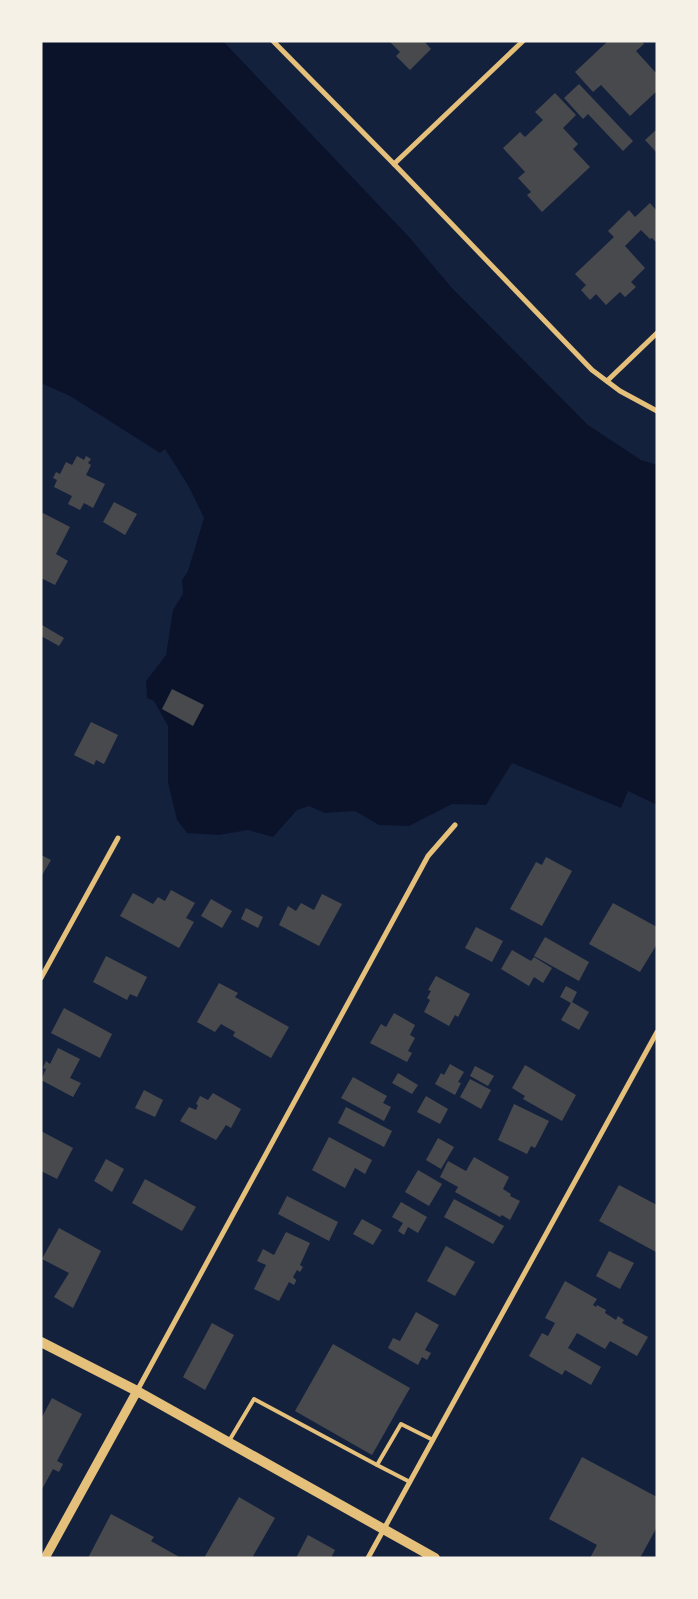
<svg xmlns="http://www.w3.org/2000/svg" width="698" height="1599" font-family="Figtree,sans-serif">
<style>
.water{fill:#0b132b}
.building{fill:#48494c}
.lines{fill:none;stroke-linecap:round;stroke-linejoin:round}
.service{stroke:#e5c07b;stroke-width:4}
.minor{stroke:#e5c07b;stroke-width:5}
.tertiary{stroke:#e5c07b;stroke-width:9}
.secondary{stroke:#e5c07b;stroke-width:10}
</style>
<rect width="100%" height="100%" fill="#14213d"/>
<path class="water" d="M41 41H223L410 238 451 287 588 425 641 460 657 465V805L628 791 621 808 512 763 486 805 452 804 409 826 379 825 355 811 325 813 309 806 297 810 273 837 248 830 219 835 187 833 177 820 168 783V726L154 701 147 698 146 681 166 655 173 610 183 594 182 580 188 571 204 518 189 487 165 449 160 453 70 396 41 383Z"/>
<g class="building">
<path d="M389 41H424L431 49 410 70 396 56 400 52Z"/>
<path d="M608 41H642L644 44 636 51 657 74V91L630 116 601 85 593 92 575 72Z"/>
<path d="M579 84 633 141 623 151 588 114 583 119 564 98Z"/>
<path d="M555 93 576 115 563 128 578 144 573 149 590 167 542 212 527 195 531 192 518 178 525 172 503 148 520 132 525 137 543 120 535 112Z"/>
<path d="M657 129V153L645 140Z"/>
<path d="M650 203 657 211V243L652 238 650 239 641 230 625 246 645 268 631 282 636 287 625 297 620 292 606 305 596 294 590 300 581 290 586 285 575 274 614 237 608 231 629 210 635 217Z"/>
<path d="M77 456 84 460 86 456 91 459 88 463 91 465 86 475 105 484 93 508 84 503 80 510 68 504 72 496 54 487 57 480 53 478 56 472 60 474 66 462 72 465Z"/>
<path d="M114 502 137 514 125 535 103 522Z"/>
<path d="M43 513 70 527 56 554 68 561 55 585 41 578V516Z"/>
<path d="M42 625 64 638 59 646 41 636Z"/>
<path d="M172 689 204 705 193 726 162 709Z"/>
<path d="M91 722 118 735 104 764 96 760 94 765 74 755Z"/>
<path d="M41 855 51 860 41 877Z"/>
<path d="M546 857 572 871 542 926 510 909 536 862 542 865Z"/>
<path d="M171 890 195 903 186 918 194 922 179 948 120 916 133 893 153 904 158 897 165 901Z"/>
<path d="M322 894 342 904 319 946 279 925 288 906 296 911 301 903 314 910Z"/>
<path d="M211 899 232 911 222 928 201 916Z"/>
<path d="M613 903 657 927V944L640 972 589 944Z"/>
<path d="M246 908 263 917 258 928 241 919Z"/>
<path d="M476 927 503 941 492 962 465 948Z"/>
<path d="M545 937 589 962 579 981 534 956Z"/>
<path d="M512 950 531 961 534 957 552 968 543 983 534 977 529 986 501 969Z"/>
<path d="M106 956 147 977 137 997 130 994 127 1000 93 982Z"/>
<path d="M436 976 470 994 458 1017 455 1015 449 1026 424 1012 430 1000 427 998 431 991 428 990Z"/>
<path d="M219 983 238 993 235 997 289 1027 271 1058 233 1036 235 1032 221 1024 215 1032 197 1022Z"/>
<path d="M566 986 577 992 572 1002 589 1012 579 1030 561 1020 571 1003 560 997Z"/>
<path d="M64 1008 112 1034 100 1058 51 1033Z"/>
<path d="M394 1013 415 1025 410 1035 415 1038 408 1051 412 1053 407 1062 370 1043 381 1024 386 1027Z"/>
<path d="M58 1048 80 1059 70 1078 81 1083 73 1097 41 1080 46 1069 43 1068 46 1061 50 1064Z"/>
<path d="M450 1064 464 1072 458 1082 461 1083 455 1095 435 1084 441 1073 444 1075Z"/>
<path d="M525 1065 576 1095 562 1121 523 1099 525 1096 512 1088Z"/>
<path d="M475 1066 494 1076 488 1086 470 1076Z"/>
<path d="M398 1073 418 1085 412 1094 392 1083Z"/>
<path d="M353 1077 387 1096 383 1103 391 1107 384 1121 341 1098Z"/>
<path d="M470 1079 491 1090 481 1109 460 1097Z"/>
<path d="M144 1090 163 1100 155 1117 135 1108Z"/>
<path d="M213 1093 241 1109 231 1128 226 1125 216 1140 180 1121 189 1107 196 1110 198 1105 196 1104 200 1096 208 1100Z"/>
<path d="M426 1096 448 1109 440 1124 417 1112Z"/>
<path d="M514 1104 549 1121 535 1148 531 1146 527 1154 498 1140Z"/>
<path d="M346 1107 392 1131 384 1147 338 1123Z"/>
<path d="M41 1131 73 1148 57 1179 41 1171Z"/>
<path d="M329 1137 372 1160 365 1174 355 1168 345 1188 312 1170Z"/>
<path d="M438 1138 454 1147 441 1169 426 1160Z"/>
<path d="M474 1157 509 1177 503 1189 511 1194 510 1196 520 1201 510 1220 502 1215 500 1217 455 1192 458 1187 440 1177 448 1161 466 1171Z"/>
<path d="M106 1159 124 1169 112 1192 94 1181Z"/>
<path d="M418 1170 442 1184 429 1206 405 1192Z"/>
<path d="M145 1179 196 1207 182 1231 132 1203Z"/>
<path d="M619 1185 657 1205 656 1252 599 1221Z"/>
<path d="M287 1196 338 1222 329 1241 278 1214Z"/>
<path d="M454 1199 504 1226 493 1244 444 1217Z"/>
<path d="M401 1202 427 1217 418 1233 408 1227 404 1235 398 1231 403 1223 392 1217Z"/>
<path d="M362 1219 382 1230 373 1245 353 1234Z"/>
<path d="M59 1228 101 1251 73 1308 54 1297 69 1273 42 1259Z"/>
<path d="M286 1232 310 1243 300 1265 303 1267 300 1272 297 1270 293 1277 296 1280V1281L294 1285 289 1282 279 1301 254 1289 266 1265 257 1261 263 1249 274 1255Z"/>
<path d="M446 1246 475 1262 455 1296 427 1281Z"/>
<path d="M609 1251 634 1263 620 1289 596 1276Z"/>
<path d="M565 1281 597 1299 593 1305 596 1307 597 1305 606 1310 605 1313 616 1320 618 1316 624 1320 622 1323 648 1337 637 1356 610 1341 605 1349 577 1333 568 1348 601 1367 591 1385 565 1370 562 1375 529 1356 542 1333 548 1336 555 1323 545 1318Z"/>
<path d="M416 1312 439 1325 425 1350 431 1353 427 1360 422 1357 418 1365 388 1348 393 1338 400 1341Z"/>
<path d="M212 1323 234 1335 205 1390 183 1377Z"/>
<path d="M333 1344 410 1388 372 1455 295 1411Z"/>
<path d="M52 1398 82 1414 57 1461 63 1464 59 1472 53 1469 41 1491V1419Z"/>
<path d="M582 1457 657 1497V1527L640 1558H590L597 1545 549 1519Z"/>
<path d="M239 1497 275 1518 252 1558H204Z"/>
<path d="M111 1514 154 1537 151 1541 181 1558H88Z"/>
<path d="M308 1535 335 1550 331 1558H296Z"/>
</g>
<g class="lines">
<g class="service">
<path d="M229 1441 254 1399 377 1465"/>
<path d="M410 1482 377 1465 401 1424 433 1440"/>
</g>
<g class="minor">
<path d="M273 41 394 164 592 370 620 391 657 411"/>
<path d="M394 164 523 41"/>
<path d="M607 381 657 333"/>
<path d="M41 978 118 838"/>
<path d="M137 1391 428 856 455 825"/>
<path d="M368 1558 657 1032"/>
</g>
<path class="tertiary" d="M45 1558 137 1391"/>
<path class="secondary" d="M41 1342 137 1391 435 1558"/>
</g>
<rect width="698" height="1599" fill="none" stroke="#f6f1e7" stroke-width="85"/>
</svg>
